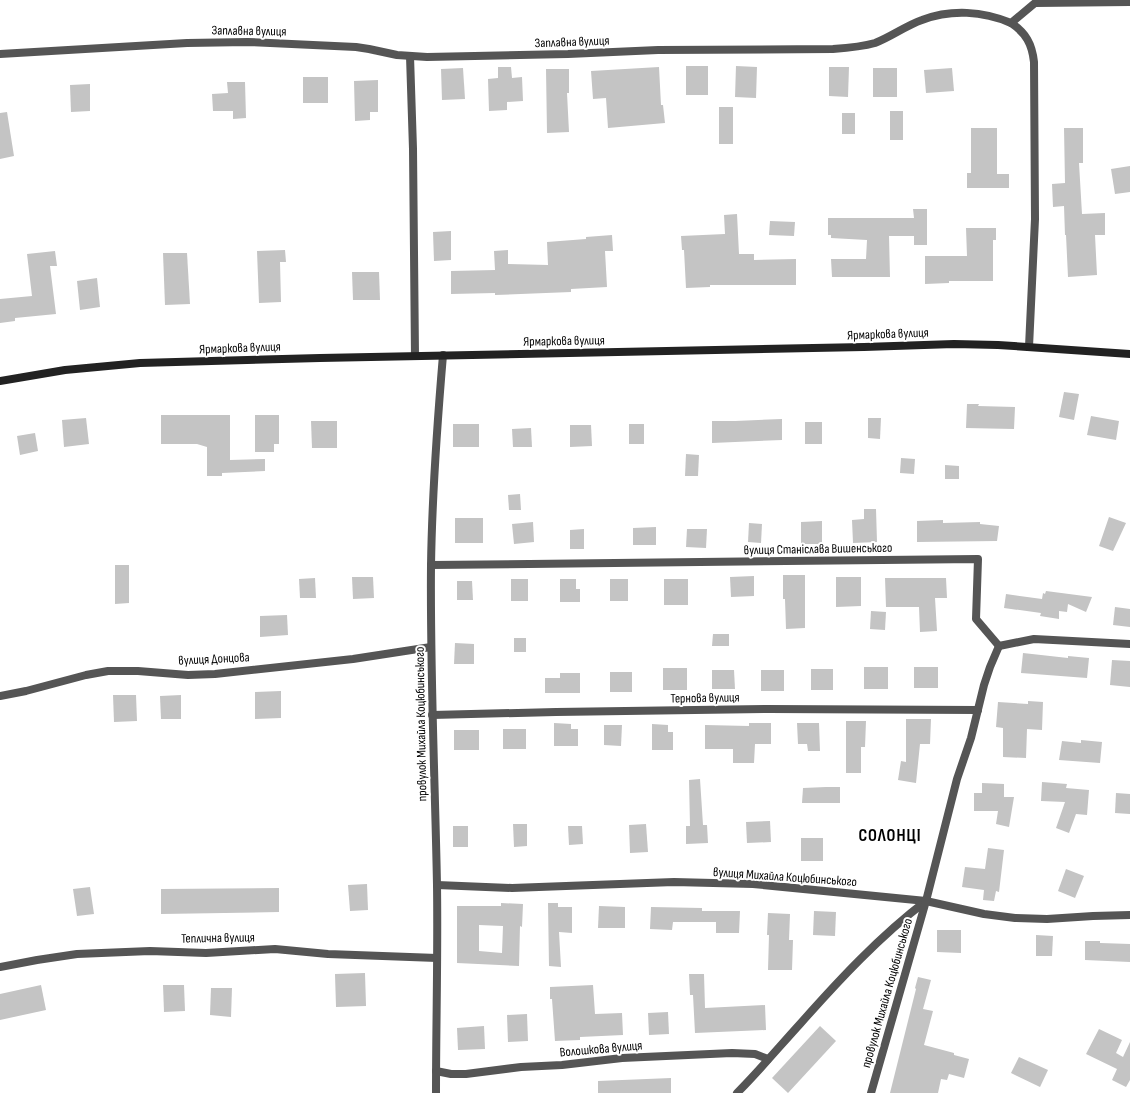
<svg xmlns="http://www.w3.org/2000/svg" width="1130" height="1093" font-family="'Sofia Sans Condensed',sans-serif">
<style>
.building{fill:#c4c4c4;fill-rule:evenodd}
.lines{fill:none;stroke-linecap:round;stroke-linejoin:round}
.street{stroke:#555;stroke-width:8}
.secondary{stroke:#222;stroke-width:8}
.labels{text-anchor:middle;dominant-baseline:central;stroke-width:4;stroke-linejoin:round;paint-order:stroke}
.street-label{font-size:13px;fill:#000;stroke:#fff}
.district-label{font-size:17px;font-weight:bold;letter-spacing:1px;fill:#000;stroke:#fff}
</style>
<rect width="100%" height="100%" fill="#fff"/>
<g class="building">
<rect x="686" y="66" width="22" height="29"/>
<path d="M736 66 757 67 756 98 735 97Z"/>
<path d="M498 67H511L512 78 522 77 523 101 507 102V110L489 111 488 79 498 78Z"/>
<path d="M659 67 661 105H663L665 123 608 128 606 98 593 99 591 71Z"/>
<path d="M829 67H849L848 97 829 96Z"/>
<path d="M463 68 465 99 442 100 441 69Z"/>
<rect x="873" y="68" width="24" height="29"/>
<path d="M952 68 954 91 926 93 924 70Z"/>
<path d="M546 69H569V93H567L569 132 547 133Z"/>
<rect x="303" y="77" width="25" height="26"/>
<path d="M378 80V112H370V120L355 121 354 81Z"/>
<path d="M227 82H245L246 118 233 119V111H213L212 94 228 93Z"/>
<path d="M90 84V111L71 112 70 85Z"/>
<rect x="719" y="107" width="14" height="37"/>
<rect x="890" y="111" width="13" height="29"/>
<path d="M7 112 14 156 0 159V113Z"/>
<rect x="842" y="113" width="13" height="21"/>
<path d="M971 128H997V174H1009V188H967V173H971Z"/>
<path d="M1064 128H1083V163H1079L1082 214 1105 213V235H1095L1097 275 1068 277 1066 235H1065L1064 206 1053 207 1052 184 1065 183Z"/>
<path d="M1130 166V192L1115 194 1111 169Z"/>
<path d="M913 209H927V245H914V236H889L890 277H832L831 259H866L867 240 831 238V235H828V218H914Z"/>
<path d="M737 214 739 254H754V260L796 259V285H710V287L686 288 684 250H682L681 236 725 234 724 215Z"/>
<path d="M770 221 795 222 794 236 769 235Z"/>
<path d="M966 228H996V240H993V281H949V283L925 284V256H967Z"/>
<path d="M451 231V260L434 261 433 232Z"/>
<path d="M612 235 613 251H605L607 287 571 289V292L495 295V293L451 294V271L495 270 494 251 508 250V264L548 265 547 242 586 239V237Z"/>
<path d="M285 250 286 262H280L281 302 259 303 257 251Z"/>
<path d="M55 251 57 266H50L56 314 15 318V321L0 323V299L32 296 27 254Z"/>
<path d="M163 253H187L190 304 165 305Z"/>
<path d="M352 272H379L380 300H353Z"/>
<path d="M97 278 100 307 80 310 77 281Z"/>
<path d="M1064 392 1079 394 1074 420 1059 417Z"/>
<path d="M967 404H979L978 406 1015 407 1014 429 966 428Z"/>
<path d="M161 415H230V460L265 459V471L222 473V476H207V447L197 444H161Z"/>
<path d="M255 415H279V444H274V452H255Z"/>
<path d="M1091 416 1119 421 1116 440 1087 435Z"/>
<path d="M86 418 89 444 64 447 62 420Z"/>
<path d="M868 418H881L880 439 868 438Z"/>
<path d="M782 419V440L712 443V421H735Z"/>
<path d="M311 421H337V448H312Z"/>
<rect x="805" y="422" width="17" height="22"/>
<rect x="453" y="424" width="26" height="23"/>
<rect x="629" y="424" width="15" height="20"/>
<path d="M570 425H591L592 446 570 447Z"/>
<path d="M531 428 532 447H513L512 429Z"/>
<path d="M35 433 38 451 20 455 17 436Z"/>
<path d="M686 454 699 455 698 476H685Z"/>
<path d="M901 458 915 459 914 474 900 473Z"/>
<path d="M945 465 959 466V479H945Z"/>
<path d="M520 494 521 510H509L508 495Z"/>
<path d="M864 509H876L877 542 853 543 852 520 864 519Z"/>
<path d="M1109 517 1126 523 1113 551 1099 546Z"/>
<rect x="455" y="518" width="28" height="25"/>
<path d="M943 520V523L980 522V524L999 526 997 541 917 542V521Z"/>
<path d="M822 521V544H801V522Z"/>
<path d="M533 522 534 542 514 544 512 524Z"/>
<path d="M749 523 762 524 761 543 748 542Z"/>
<path d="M656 527V545H633V528Z"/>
<path d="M584 529V549H570V530Z"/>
<path d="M687 529H707L706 548 686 547Z"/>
<path d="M115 565H129V603L115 604Z"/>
<path d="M783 575H805V628L786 629 785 599H783Z"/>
<path d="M754 576V596L731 597 730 577Z"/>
<path d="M352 577H373L374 598 353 599Z"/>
<path d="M836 577H861V606L836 607Z"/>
<path d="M315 578 316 598H300L299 579Z"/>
<path d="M885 578H946L947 598H935L937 631 920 632 919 607H886Z"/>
<rect x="511" y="579" width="17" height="22"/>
<path d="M560 579H576V589H580V602H560Z"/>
<rect x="610" y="579" width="18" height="22"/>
<rect x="664" y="579" width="24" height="26"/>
<path d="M457 581H472L473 600H457Z"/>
<path d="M1046 591 1092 597 1086 612 1068 604 1067 612 1059 611V619L1040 616 1041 613 1004 608 1006 594 1042 599 1043 593 1045 594Z"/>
<path d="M1115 607 1130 609V627L1113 625Z"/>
<path d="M871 611 886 612 885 630 870 629Z"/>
<path d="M287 615 288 635 260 637V616Z"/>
<path d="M713 634H729V646H712Z"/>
<rect x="514" y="638" width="12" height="14"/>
<path d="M455 643 474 644V664H454Z"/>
<path d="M1023 653 1068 658V656L1089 658 1087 678 1021 673Z"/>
<path d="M1112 660 1130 661V687L1110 685Z"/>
<rect x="864" y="667" width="24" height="22"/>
<rect x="914" y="667" width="24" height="21"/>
<rect x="663" y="668" width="24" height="22"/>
<rect x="811" y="669" width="22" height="21"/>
<path d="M712 670H734L735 689H712Z"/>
<rect x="761" y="670" width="23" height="21"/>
<rect x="610" y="672" width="22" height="20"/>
<path d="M560 673H580V693H545V678H560Z"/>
<path d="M281 691V718L255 719V692Z"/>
<path d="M113 695H136L137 721 114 722Z"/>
<path d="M181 695V719H161L160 696Z"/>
<path d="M1028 701 1043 702 1042 730 1027 729 1026 758 1003 757V728L996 727 998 702 1028 704Z"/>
<path d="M906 719H931L930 744H920L916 783 898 780 901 761 906 762Z"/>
<path d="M846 721H866L865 747H861V773H846Z"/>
<path d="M554 723 571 724V729H578V746H554Z"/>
<path d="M749 723H771V744H755L754 763H733V749H705V725L749 726Z"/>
<path d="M797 723H819L820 751H808L807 744H798Z"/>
<path d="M652 724 668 725V732H673V750H652Z"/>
<path d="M604 725H622L621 746 604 745Z"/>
<rect x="503" y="729" width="23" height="20"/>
<rect x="454" y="730" width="25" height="20"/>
<path d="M1081 740 1102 742 1100 763 1059 760 1062 741 1081 743Z"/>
<path d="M700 779 703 825H707L708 843 686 844V826H690L689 780Z"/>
<path d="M1042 782 1067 784 1066 788 1089 790 1087 815 1076 814 1069 833 1056 828 1065 802 1041 801Z"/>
<path d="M982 783 1004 784V797H1014L1009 827 996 824 998 811H974V793H982Z"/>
<path d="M826 787H840V803H802L803 788Z"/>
<path d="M1116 793 1130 794V814L1115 813Z"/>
<path d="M770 821 771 842 747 843 746 822Z"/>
<path d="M513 824H527V846L514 847Z"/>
<path d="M646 824 648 852 630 853 629 825Z"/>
<rect x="453" y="826" width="15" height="21"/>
<path d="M568 826H582L583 844 569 845Z"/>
<rect x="801" y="838" width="22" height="23"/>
<path d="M988 848 1004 850 999 892 996 891 994 901 983 900 984 890 962 887 965 867 985 869Z"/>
<path d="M1066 869 1084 876 1075 898 1058 891Z"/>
<path d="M367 884 368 910 350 911 348 885Z"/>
<path d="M90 887 94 914 77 916 73 889Z"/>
<path d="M279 888V912L161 914V889Z"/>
<path d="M501 903 523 904 522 927 520 926 519 966 457 963V906H501ZM479 925 503 926 502 953 479 951Z"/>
<path d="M548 903H558V907H572V933L559 932 561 967 549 966Z"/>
<path d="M599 906 625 907V928H598Z"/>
<path d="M651 907 702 908V911H740L739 933H716V922H673L672 930 650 929Z"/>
<path d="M814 911 836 912 835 936 813 935Z"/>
<path d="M768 913 790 914 789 940H793L792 970H768L769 935H767Z"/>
<path d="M937 930H961V953L937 952Z"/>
<path d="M1036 935 1053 936 1052 956H1036Z"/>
<path d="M1085 941H1100V943L1130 944V962L1085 960Z"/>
<path d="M365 973 366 1006 336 1007 335 974Z"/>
<path d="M689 974H704L705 1008 765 1005 766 1030 695 1033 693 995H690Z"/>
<path d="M918 977 931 980 923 1009 933 1011 924 1045 954 1053V1055L969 1059 964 1078 949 1074 947 1080 941 1079 938 1093H890L916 989 915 988Z"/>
<path d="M41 985 46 1010 0 1020V994Z"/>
<path d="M163 985H184L185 1011 164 1012Z"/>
<path d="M593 985 595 1014 622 1013 623 1035 580 1037V1040L555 1041 552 999H550V987Z"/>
<path d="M211 988H232L231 1017 210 1015Z"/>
<path d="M668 1012 669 1034 649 1035 648 1013Z"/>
<path d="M527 1014 528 1041 508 1042 507 1015Z"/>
<path d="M484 1026 485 1049 458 1050 457 1028Z"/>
<path d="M820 1026 836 1041 788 1093 772 1078Z"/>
<path d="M1099 1029 1122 1040 1116 1053 1123 1057 1130 1042V1080L1126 1087 1112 1080 1117 1069 1086 1054Z"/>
<path d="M1019 1057 1048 1070 1040 1087 1011 1073Z"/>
<path d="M671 1078V1093H598V1081Z"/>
</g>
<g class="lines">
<g class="street">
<path d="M1011 23C1026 33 1032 44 1034 62L1035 219 1029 347"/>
<path d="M0 54 187 43 248 42 356 47 369 49 397 55 427 57 568 54 658 50 833 49C847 48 861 47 875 43 891 37 905 26 922 20 951 9 983 11 1011 23L1035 3 1130 2"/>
<path d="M410 56 413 149 415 356"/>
<path d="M431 565 978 559 976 619 999 646 1034 639 1130 644"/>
<path d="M0 696 26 691 86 675 108 671H138L188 675 215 674 353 659 431 647"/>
<path d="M432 715 556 712 769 709 978 710"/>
<path d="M437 885 512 888 674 882 753 884 926 901 984 914 1015 918 1047 919 1093 916 1130 915"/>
<path d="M0 967 37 960 77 954 150 951 206 953 275 949 328 954 437 958"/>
<path d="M436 1071 451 1074H466L521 1067 562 1065 622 1058 732 1053 755 1054 768 1059"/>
<path d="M436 1093C436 1024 438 955 437 885 435 779 430 673 431 566 432 496 437 426 443 355"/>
<path d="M737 1093C759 1071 779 1047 800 1024 839 980 880 936 926 901"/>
<path d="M871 1093 926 901 957 779 971 738 984 685 990 667 999 646"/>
</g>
<path class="secondary" d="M0 381 65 370 140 363 320 358 864 347 954 344 998 345 1130 354"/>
</g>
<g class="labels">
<g class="street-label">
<text transform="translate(249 31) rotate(1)">Заплавна вулиця</text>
<text transform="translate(572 42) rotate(-2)">Заплавна вулиця</text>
<text transform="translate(888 334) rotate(-2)">Ярмаркова вулиця</text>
<text transform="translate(564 341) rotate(-1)">Ярмаркова вулиця</text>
<text transform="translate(240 348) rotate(-2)">Ярмаркова вулиця</text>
<text transform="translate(818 549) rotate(-1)">вулиця Станіслава Вишенського</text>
<text transform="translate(214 659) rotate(-3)">вулиця Донцова</text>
<text transform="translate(705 698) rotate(-1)">Тернова вулиця</text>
<text transform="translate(421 724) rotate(-91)">провулок Михайла Коцюбинського</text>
<text transform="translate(785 877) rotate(4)">вулиця Михайла Коцюбинського</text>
<text transform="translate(218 938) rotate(-1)">Теплична вулиця</text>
<text transform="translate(887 993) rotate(-74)">провулок Михайла Коцюбинського</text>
<text transform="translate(601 1049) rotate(-5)">Волошкова вулиця</text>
</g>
<g class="district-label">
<text x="890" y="836">СОЛОНЦІ</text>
</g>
</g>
</svg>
